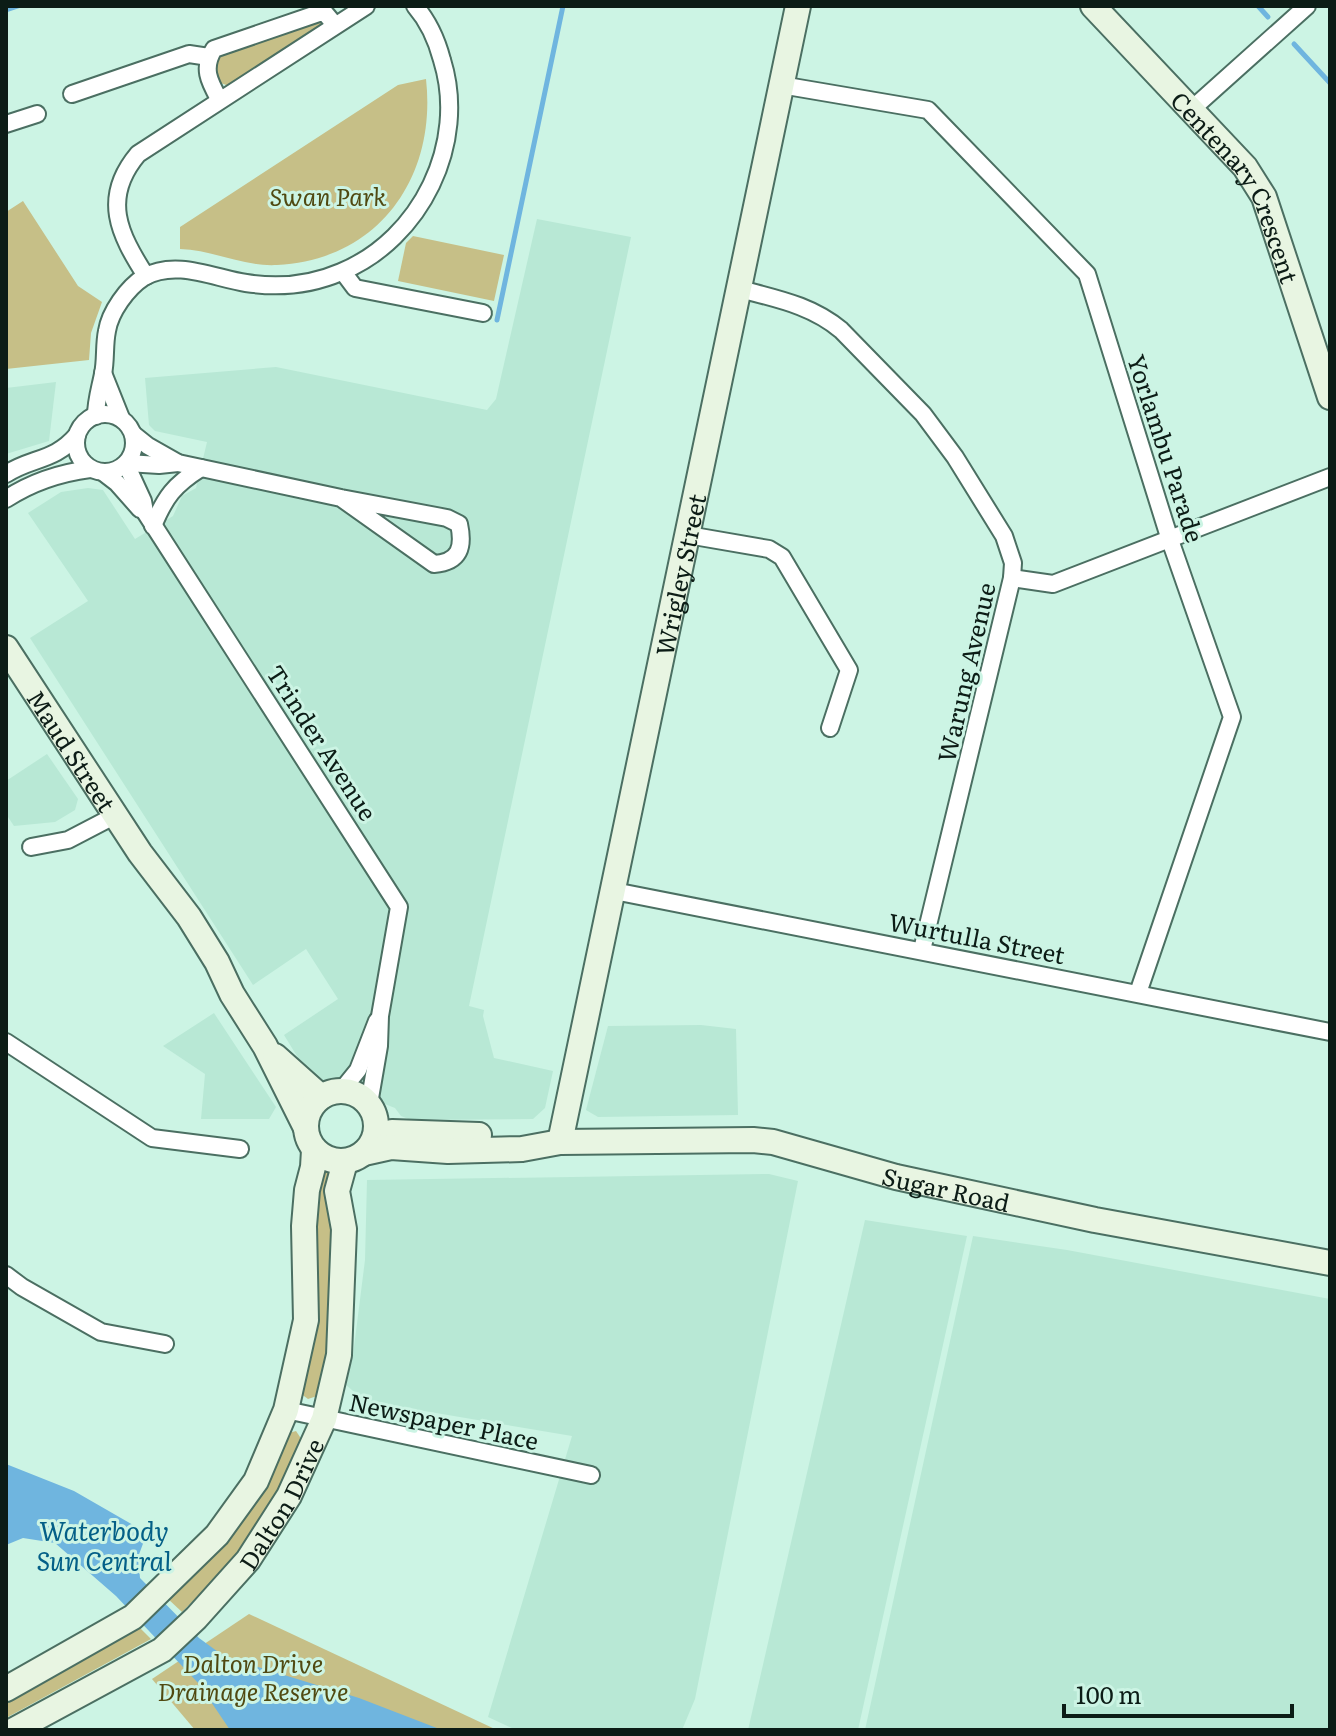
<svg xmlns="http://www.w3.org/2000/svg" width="1336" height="1736" font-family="Literata,serif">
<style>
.built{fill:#b8e8d5}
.green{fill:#c6bf87}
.water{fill:#6fb5df}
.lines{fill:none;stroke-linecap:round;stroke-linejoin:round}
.stream{stroke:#6fb5df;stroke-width:5}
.street-casing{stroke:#4b6f62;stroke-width:20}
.secondary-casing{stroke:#4b6f62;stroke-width:28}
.street{stroke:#fff;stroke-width:16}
.secondary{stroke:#e8f5e2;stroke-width:24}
.labels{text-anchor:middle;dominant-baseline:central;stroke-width:6;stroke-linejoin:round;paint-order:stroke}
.street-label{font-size:24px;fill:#0c1c16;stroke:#ccf4e4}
.park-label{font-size:24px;font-style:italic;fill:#504911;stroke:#ccf4e4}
.water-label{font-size:26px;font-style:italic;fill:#035f87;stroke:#ccf4e4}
</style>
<rect width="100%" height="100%" fill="#ccf4e4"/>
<g class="built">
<path d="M537 219 631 237 469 1006 484 1010 483 1016 494 1058 553 1071 545 1108 533 1119 411 1120 401 1116 395 1108 308 1074 284 1035 338 999 306 949 253 985 30 638 88 601 28 513 61 492 88 488 103 490 135 539 173 516 182 496 196 488 207 442 155 431 149 425 145 378 276 367 487 410 496 399Z"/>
<path d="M56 382 49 441 6 454V388Z"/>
<path d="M47 754 78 799 75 810 55 822 14 826 6 814V781Z"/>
<path d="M214 1013 276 1107 269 1119H201L205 1074 163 1046Z"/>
<path d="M701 1025 736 1029 738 1115 598 1117 586 1110 608 1026Z"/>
<path d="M769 1174 798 1181 695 1699 682 1730H516L488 1717 572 1436 365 1401 346 1385 353 1355 365 1260 367 1180Z"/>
<path d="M865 1220 967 1236 858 1730H748Z"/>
<path d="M973 1236 1067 1250 1330 1299V1730H865Z"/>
</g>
<g class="green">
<path d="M318 17 324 24 229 86 218 82 214 76 216 56Z"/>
<path d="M426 79C437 177 379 260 277 265 244 267 213 250 180 249V227L398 85Z"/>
<path d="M23 201 78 286 102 302 91 333 89 360 6 369V212Z"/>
<path d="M413 236 504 255 494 301 398 281 406 243Z"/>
<path d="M328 1168 334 1172 337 1230 333 1322 320 1395 308 1399 300 1393 312 1231 322 1170Z"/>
<path d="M296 1431 302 1440 271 1504 231 1563 182 1612 167 1598 289 1433Z"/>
<path d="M249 1614 497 1730H195L152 1679Z"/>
<path d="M139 1627 151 1639 6 1718V1698Z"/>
</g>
<path class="water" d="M6 1464 74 1491 147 1533 138 1557 140 1578 199 1638 225 1657 359 1698 442 1730H230L199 1684 116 1596 55 1543 23 1538 6 1545Z"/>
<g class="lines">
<g class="stream">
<path d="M1258 6 1268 17"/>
<path d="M6 10 18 6"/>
<path d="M1294 44 1330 83"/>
<path d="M497 320 563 6"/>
</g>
<g class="street-casing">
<g id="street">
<path d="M781 85 928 110 1087 274 1170 540 1232 717 1138 993"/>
<path d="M72 94 189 54 209 57"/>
<path d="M219 99C209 81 202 68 214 49L319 13H325L335 25"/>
<path d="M1192 109 1307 6"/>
<path d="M6 124 37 114"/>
<path d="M343 272 355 288 483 313"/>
<path d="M146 276C119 234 101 198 138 154L366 6"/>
<path d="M740 289C777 299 811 305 841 330L923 414 955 457 1004 536 1013 563 1012 578 922 950"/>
<path d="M103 373 121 418"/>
<circle cx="105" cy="443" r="29"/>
<path d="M96 416C96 401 100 389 103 374 106 360 104 345 107 331 110 312 127 288 144 277 176 259 214 278 246 283 278 288 311 285 341 272 421 239 468 143 442 60 437 41 428 21 415 6"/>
<path d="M133 434 148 446 178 463 341 498 447 518 459 524C464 547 460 562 434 564L341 498"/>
<path d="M127 463 159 465 178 463"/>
<path d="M126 464 143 501 145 512 399 907 380 1016 379 1046 369 1104"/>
<path d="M104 473 117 483 140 509"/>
<path d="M6 474C32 457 54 462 77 435"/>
<path d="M6 499C32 482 59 473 90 469"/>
<path d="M153 526C165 497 174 485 201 468"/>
<path d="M688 535 769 549 782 557 849 670 830 728"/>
<path d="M1012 578 1053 584 1330 477"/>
<path d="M31 847 68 840 116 815"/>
<path d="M614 891 1330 1032"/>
<path d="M6 1042 152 1138 240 1149"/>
<path d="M341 1091 358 1070 377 1021"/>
<path d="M6 1275 22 1287 101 1332 165 1344"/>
<path d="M286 1410 591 1475"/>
</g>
</g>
<g class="secondary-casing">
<g id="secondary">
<path id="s1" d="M1093 6 1245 167 1264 197 1330 397"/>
<path id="s2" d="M6 648 140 853 189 917 217 962 232 994 265 1046 306 1128"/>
<path d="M275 1056 321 1097"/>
<circle cx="341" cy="1126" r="35"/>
<path d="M392 1132 479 1135"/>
<path id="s3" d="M560 1142 798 6"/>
<path id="s4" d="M364 1153 391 1147 448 1151 522 1149 560 1142 753 1140 773 1142 896 1177 1095 1220 1330 1263"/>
<path d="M6 1689 133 1617 217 1535 256 1481 286 1410 306 1320 304 1226 307 1190 313 1167 314 1150"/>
<path id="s5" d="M14 1730 162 1650 196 1618 248 1560 289 1496 324 1419 339 1355 344 1229 337 1191 345 1162"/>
</g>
</g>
<use href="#street" class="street"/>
<use href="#secondary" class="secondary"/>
</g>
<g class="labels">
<g class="street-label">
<text stroke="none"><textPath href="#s1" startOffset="234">Centenary Crescent</textPath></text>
<text transform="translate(1167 448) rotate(72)">Yorlambu Parade</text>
<text stroke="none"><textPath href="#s3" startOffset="580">Wrigley Street</textPath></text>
<text transform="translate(965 672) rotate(-77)">Warung Avenue</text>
<text transform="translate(323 742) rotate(57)">Trinder Avenue</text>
<text stroke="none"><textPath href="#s2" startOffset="122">Maud Street</textPath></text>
<text transform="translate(977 937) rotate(11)">Wurtulla Street</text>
<text stroke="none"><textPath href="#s4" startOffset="590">Sugar Road</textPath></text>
<text transform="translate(444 1420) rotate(12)">Newspaper Place</text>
<text stroke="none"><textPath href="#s5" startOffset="358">Dalton Drive</textPath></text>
</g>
<g class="park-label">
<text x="328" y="195">Swan Park</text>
<text x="253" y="1662">Dalton Drive<tspan x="253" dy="28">Drainage Reserve</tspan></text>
</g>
<g class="water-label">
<text x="104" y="1529">Waterbody<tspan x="104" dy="30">Sun Central</tspan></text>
</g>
</g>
<rect width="1336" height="1736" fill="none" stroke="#0c1c16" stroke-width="16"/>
<path d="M1064 1704v12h228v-12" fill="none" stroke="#0c1c16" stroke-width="4"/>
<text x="1076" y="1704" font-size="24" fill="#0c1c16" stroke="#ccf4e4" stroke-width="6" paint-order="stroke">100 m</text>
</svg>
